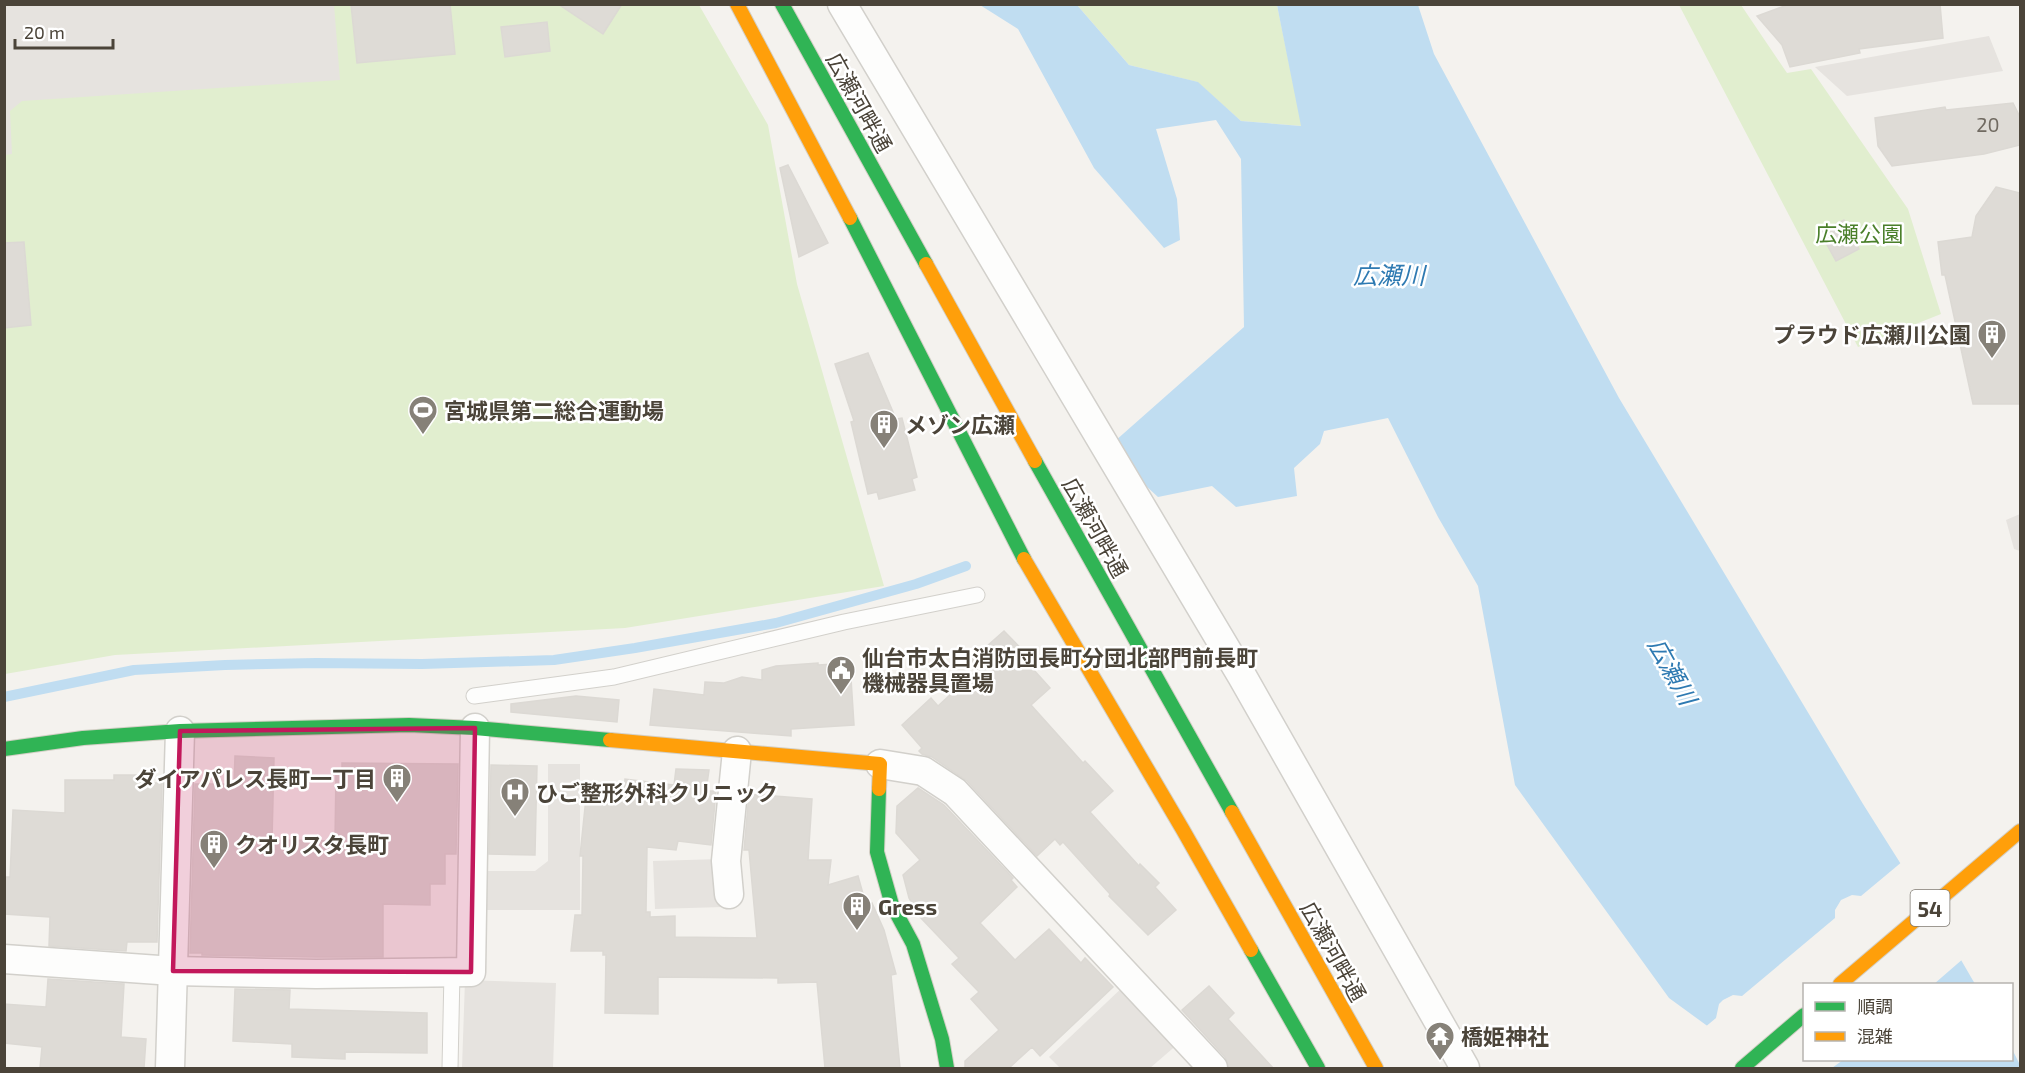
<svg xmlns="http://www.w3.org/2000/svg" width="2025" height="1073" font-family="'Exo 2','Noto Sans JP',sans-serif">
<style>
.green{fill:#e1eecf}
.parking{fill:#e6e3df}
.water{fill:#c0ddf1}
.pier{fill:#f4f2ee}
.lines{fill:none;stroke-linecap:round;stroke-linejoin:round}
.stream{stroke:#c0ddf1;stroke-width:10}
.building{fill:#dedbd6;stroke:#dcd9d4;stroke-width:1.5}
.lane-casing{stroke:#d2d0cb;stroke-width:17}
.street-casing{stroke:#d2d0cb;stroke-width:31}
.fast-casing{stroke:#d3cfc5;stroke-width:16}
.slow-casing{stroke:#d3cfc5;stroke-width:16}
.lane{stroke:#fdfdfc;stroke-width:15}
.street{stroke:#fdfdfc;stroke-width:28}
.fast{stroke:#30b455;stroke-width:14}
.slow{stroke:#ff9f0a;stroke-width:14}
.marked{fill:#c2185b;fill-opacity:0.2;stroke:#c2185b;stroke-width:4.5;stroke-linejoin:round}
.labels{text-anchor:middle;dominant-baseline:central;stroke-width:5;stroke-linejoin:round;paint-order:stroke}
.number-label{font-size:20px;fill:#706a61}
.shield{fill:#fff;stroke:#817c74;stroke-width:1.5}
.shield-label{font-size:21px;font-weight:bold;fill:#4b4439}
.street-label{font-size:22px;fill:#4b4439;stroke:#fff}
.park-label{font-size:22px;fill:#4a7f2a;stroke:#fff}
.poi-label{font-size:22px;font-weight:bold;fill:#4b4439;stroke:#fff;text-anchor:start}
.water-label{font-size:24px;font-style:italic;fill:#2e7ab2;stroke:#fff}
</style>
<rect width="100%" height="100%" fill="#f4f2ee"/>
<g class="green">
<path d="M5 5H699L768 125 797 284 884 586 625 628 115 655 5 674Z"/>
<path d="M1077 5H1277L1302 126 1241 121 1197 82 1129 65Z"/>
<path d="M1679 5H1741L1787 73 1811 69 1908 209 1941 314 1858 347Z"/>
</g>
<g class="parking">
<path d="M5 4 334 5 340 80 22 101 10 111 12 154 5 155Z"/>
<path d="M1989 36 2003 71 1847 96 1815 67Z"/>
<path d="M2020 514V551L2014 549 2006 520Z"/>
<path d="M548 764H580V910H479V871H535L548 861Z"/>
<path d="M720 859 723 907 655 909 653 861Z"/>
<path d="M465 980 556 983 553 1068H462Z"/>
<path d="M1125 985 1179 1043 1150 1068H1060L1049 1057Z"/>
</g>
<path class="water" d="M980 5H1077L1129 65 1198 82 1241 121 1301 126 1277 5H1418L1434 54 1619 398 1863 804 1957 953 1975 984H1804V1060H2012V1049L2020 1065V1068H1765L1669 998 1515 785 1478 586 1438 517 1388 418 1324 431 1320 444 1294 468 1297 496 1236 507 1212 486 1158 497 1106 449 1244 327 1241 159 1216 120 1156 129 1177 199 1180 240 1164 248 1094 168 1018 29Z"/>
<path class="pier" d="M1903 861 1964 958 1934 984H1804V1060H1843L1832 1068H1759L1704 1028 1716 1018 1719 1004 1723 1000 1733 995 1742 996 1835 918V910L1841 900 1852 895 1861 896Z"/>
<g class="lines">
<path class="stream" d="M4 697 134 670 225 665 316 663 422 664 554 660 635 648 776 623 916 584 966 566"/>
</g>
<g class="building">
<path d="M351 4H450L455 54 357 63Z"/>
<path d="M558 4H622L603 34Z"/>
<path d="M1790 4H1940L1943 38 1859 49 1860 53 1790 67 1782 45 1757 16Z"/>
<path d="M547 22 550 51 505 57 501 27Z"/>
<path d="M2013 103 2020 117V145L1984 154 1892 166 1878 146 1875 118 1945 107 1946 110Z"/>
<path d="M788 165 828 243 799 257 780 168Z"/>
<path d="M1996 187 2020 193V404H1973L1945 275H1942L1938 242 1972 237 1976 216Z"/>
<path d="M1844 220 1859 249 1836 261 1820 232Z"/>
<path d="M24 242 31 325 4 328V243Z"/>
<path d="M868 353 896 419 902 418 917 477 912 479 915 490 879 499 877 492 868 494 851 422 854 421 835 364Z"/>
<path d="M1004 631 1037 665 1033 669 1050 688 1031 705 1083 763 1085 761 1113 791 1090 812 1139 866 1140 864 1159 883 1155 887 1176 910 1148 935 1109 896 1110 894 1063 842 1060 845 1055 839 1037 856 967 781 932 757 922 754 919 751 922 748 902 725 931 698 938 706 977 670 969 662Z"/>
<path d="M818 663V665L850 663 854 725 791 729V736L650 725 654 689 704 695 705 682 724 683 742 677 762 680V670L776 666Z"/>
<path d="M576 696 619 700 617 722 511 712V704Z"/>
<path d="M235 756 274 758 272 840 335 841 336 772H342V763L458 764 456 854H445V884H430V905L383 904V957H316L202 955V953H190L195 784H234Z"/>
<path d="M491 765 537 766 535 855 489 854Z"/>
<path d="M676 769 709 770 706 791H716L711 845 678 841 676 850 647 847 646 912H650V917L675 916V937L757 938 749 850H744L749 794 812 799 808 860H831L828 885 858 876 867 908 872 903 884 930 896 974 891 975 900 1068H825L817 982 778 983V978L658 977V1014L605 1013 606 955H603V951H571L575 915H582L583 856H580L587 788 624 792 625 779 674 785Z"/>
<path d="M114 775H149V783H162L157 942H127L126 951 49 946 50 917 4 914V877H10L13 810 65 813V780H114Z"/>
<path d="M918 788 944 805 1013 878 1011 880 1017 887 980 923 1015 960 1049 929 1081 963 1085 958 1113 987 1040 1056 1032 1047 1009 1068H965V1061L999 1030 971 999 979 992 952 964 959 958 920 917 909 898 903 875 920 860 896 833 897 806Z"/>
<path d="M48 979 124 984 121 1037 146 1039 144 1068H40L42 1047 4 1043V1004L46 1007Z"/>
<path d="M1209 986 1234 1013 1228 1019 1273 1068H1229L1225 1057 1182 1010Z"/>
<path d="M235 989 290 990 289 1009 427 1013V1053L345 1052V1059L292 1057V1044L233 1041Z"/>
</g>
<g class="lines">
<g class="lane-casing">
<g id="lane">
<path d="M474 696 614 677 844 622 977 595"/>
<path d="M450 1068 452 972"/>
</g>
</g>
<g class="street-casing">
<g id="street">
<path d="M842 4 1242 676 1465 1068"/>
<path d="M880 764 923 771 955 792 1213 1068"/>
<path d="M729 894 726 861 737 751"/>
<path d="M4 959 173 971 316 974 471 972 475 728"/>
<path d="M170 1068 180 731"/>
</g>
</g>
<g class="fast-casing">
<g id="fast">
<path d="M782 4 926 264"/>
<path d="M850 218 1024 559"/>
<path d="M1035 461 1232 812"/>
<path d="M4 749 83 738 180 731 409 725 475 728 610 740"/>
<path d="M879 789 877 852 892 905 913 944 942 1039 947 1068"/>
<path d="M1251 950 1318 1068"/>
<path d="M1742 1068 1804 1015"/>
</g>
</g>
<g class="slow-casing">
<g id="slow">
<path d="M737 4 850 218"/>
<path d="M926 264 1035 461"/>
<path d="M1024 559 1183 830 1251 950"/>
<path d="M610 740 880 764 879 789"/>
<path d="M1232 812 1376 1068"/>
<path d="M1840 984 2020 831"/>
</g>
</g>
<use href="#lane" class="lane"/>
<use href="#street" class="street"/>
<use href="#fast" class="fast"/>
<use href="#slow" class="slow"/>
</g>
<path class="marked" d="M475 728 471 972 173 971 180 731Z"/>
<defs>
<g id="building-pin" transform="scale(1.5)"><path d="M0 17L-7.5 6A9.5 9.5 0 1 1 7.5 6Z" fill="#868178" stroke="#fff"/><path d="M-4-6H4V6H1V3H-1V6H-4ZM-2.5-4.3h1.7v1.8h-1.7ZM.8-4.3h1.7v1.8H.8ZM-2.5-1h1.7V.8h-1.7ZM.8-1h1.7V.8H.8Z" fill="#fff"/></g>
<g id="stadium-pin" transform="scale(1.5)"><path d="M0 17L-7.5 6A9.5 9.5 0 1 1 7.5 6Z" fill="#868178" stroke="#fff"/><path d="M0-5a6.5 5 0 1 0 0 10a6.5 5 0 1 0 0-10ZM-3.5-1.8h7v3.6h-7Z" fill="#fff"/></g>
<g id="civic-pin" transform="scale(1.5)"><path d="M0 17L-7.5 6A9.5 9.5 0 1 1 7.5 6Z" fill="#868178" stroke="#fff"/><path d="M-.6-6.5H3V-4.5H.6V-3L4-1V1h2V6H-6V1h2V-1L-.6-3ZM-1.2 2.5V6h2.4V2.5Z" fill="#fff"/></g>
<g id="hospital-pin" transform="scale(1.5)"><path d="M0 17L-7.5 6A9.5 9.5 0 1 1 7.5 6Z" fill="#868178" stroke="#fff"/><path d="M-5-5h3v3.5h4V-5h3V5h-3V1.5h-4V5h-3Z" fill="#fff"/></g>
<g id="temple-pin" transform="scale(1.5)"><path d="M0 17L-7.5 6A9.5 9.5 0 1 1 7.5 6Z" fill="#868178" stroke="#fff"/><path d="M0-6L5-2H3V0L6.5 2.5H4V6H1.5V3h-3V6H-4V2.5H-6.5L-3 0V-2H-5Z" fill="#fff"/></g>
</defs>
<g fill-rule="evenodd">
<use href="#building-pin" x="1992" y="334"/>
<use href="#stadium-pin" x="423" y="410"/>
<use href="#building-pin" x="884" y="424"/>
<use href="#civic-pin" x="841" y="670"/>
<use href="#building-pin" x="397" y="778"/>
<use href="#hospital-pin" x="515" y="792"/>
<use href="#building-pin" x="214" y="844"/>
<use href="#building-pin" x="857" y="906"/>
<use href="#temple-pin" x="1440" y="1036"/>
</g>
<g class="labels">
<g class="number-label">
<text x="1988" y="124">20</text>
</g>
<rect class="shield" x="1910.5" y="890" width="39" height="36" rx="4.5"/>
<g class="shield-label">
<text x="1930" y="908">54</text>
</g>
<g class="street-label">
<text transform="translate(860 102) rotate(61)">広瀬河畔通</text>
<text transform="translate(1096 527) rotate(61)">広瀬河畔通</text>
<text transform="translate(1334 951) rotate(61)">広瀬河畔通</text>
</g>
<g class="park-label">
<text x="1859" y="233">広瀬公園</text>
</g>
<g class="poi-label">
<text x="1971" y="334" text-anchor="end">プラウド広瀬川公園</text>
<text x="444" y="410">宮城県第二総合運動場</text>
<text x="905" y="424">メゾン広瀬</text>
<text x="862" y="657">仙台市太白消防団長町分団北部門前長町<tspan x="862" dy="25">機械器具置場</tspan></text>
<text x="376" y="778" text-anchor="end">ダイアパレス長町一丁目</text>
<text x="536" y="792">ひご整形外科クリニック</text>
<text x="235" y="844">クオリスタ長町</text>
<text x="878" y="906">Gress</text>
<text x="1461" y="1036">橋姫神社</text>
</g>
<g class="water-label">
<text x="1389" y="274">広瀬川</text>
<text transform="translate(1673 671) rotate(61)">広瀬川</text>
</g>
</g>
<rect width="2025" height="1073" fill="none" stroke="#4b4439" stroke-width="12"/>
<rect x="1803" y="983" width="210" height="78" fill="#ffffff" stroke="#b7b4b0" stroke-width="1.5"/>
<rect x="1815" y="1002" width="30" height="9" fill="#30b455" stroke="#b7b4b0" stroke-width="1.5"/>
<text x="1857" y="1013" font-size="18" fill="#4b4439">順調</text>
<rect x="1815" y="1032" width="30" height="9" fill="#ff9f0a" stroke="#b7b4b0" stroke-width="1.5"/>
<text x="1857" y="1043" font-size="18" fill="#4b4439">混雑</text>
<path d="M15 39v9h98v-9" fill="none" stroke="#4b4439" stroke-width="3"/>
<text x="24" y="39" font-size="18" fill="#4b4439" stroke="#ffffff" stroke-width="4.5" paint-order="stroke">20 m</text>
</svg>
